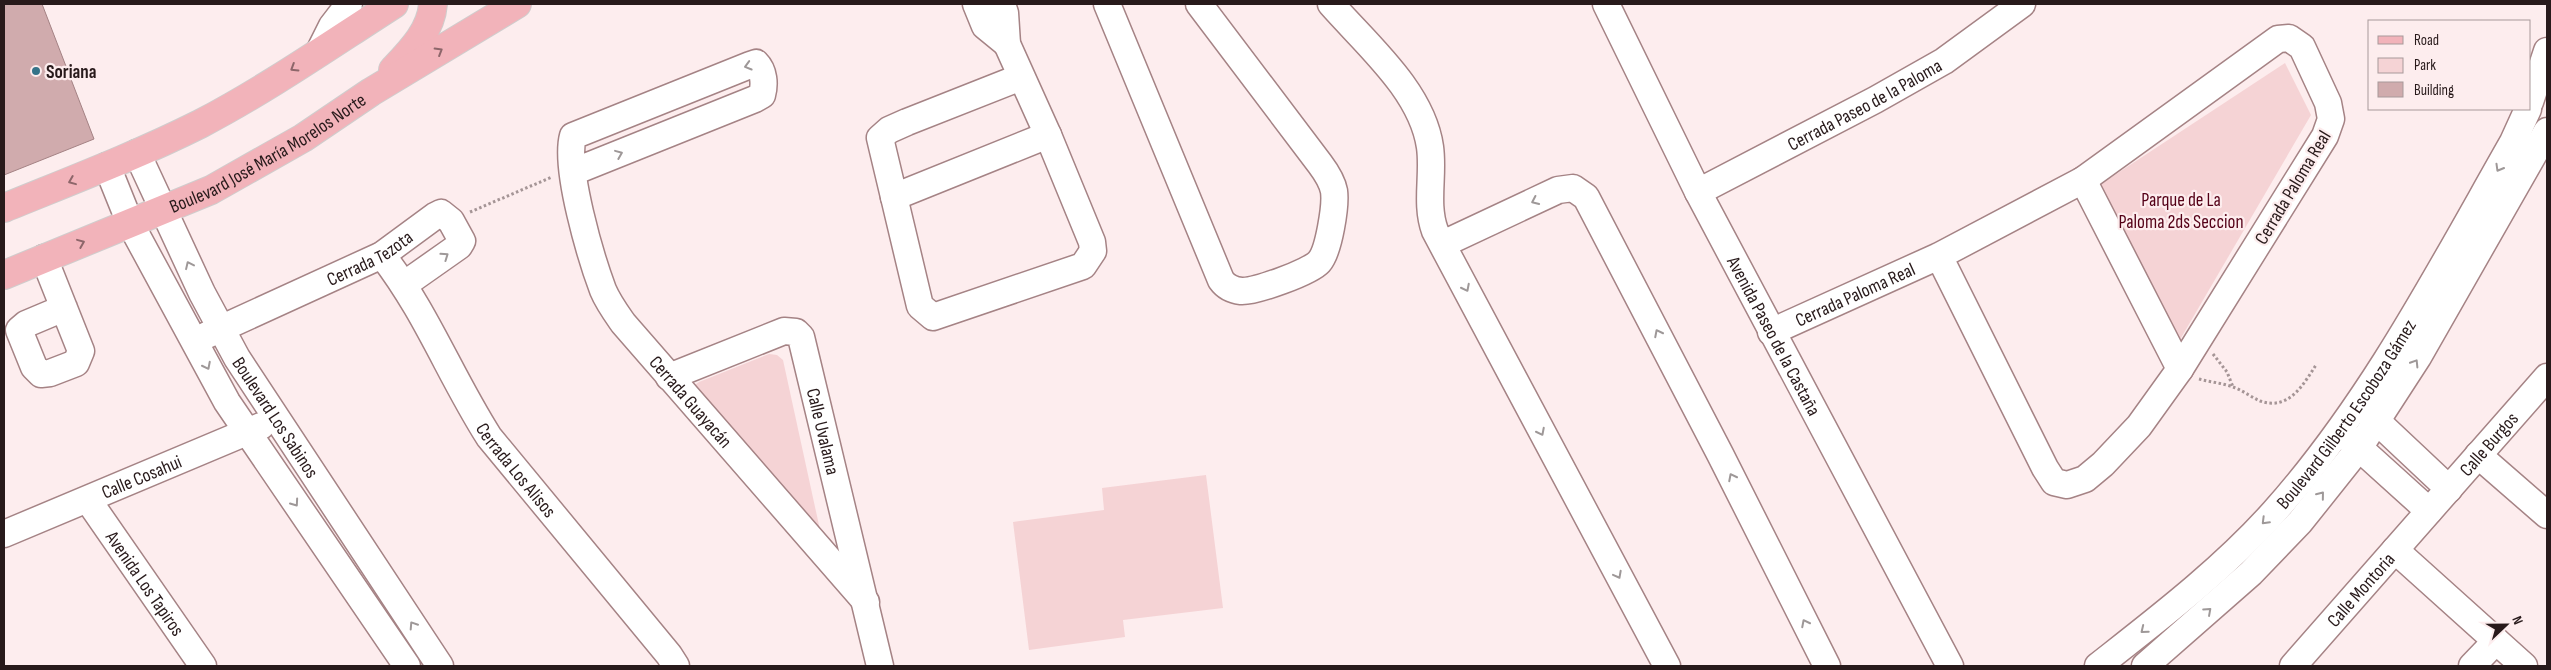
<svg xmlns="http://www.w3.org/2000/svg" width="2551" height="670" font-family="'Sofia Sans Condensed',sans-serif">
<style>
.green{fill:#f5d3d5}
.building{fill:#d0abad;stroke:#a48284}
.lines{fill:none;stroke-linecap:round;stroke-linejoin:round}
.minor-casing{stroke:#a58385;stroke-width:29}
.major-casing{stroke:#d0cdcd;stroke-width:30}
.path{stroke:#a59596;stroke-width:3;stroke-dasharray:2.5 2.5;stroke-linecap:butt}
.minor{stroke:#fff;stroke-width:26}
.major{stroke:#f2b3ba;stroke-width:28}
.oneway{stroke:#8d666a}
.oneway2{stroke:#9e9898}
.poi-dot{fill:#357389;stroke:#fdedee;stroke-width:2}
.labels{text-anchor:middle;stroke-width:4.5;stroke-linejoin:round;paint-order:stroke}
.poi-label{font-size:19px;font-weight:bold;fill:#281a1b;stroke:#fdedee;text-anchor:start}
.street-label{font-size:19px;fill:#281a1b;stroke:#fdedee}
.park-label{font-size:19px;fill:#540017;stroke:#fdedee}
</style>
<rect width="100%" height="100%" fill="#fdedee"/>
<!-- green -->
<g class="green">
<polygon points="2285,63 2311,115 2178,343 2095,188"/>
<polygon points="769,354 777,355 783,360 822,539 692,387 699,382"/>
<polygon points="1206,475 1223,608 1123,620 1125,637 1029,650 1013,522 1104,510 1102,488"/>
</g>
<!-- building -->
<polygon class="building" points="4,4 42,4 94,139 4,175"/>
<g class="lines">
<!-- minor casing -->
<g class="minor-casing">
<g id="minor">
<polyline points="976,4 985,26 1007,44"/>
<polyline points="1002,4 1005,13 1007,44 1048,135 1092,242 1093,251 1083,266 933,317 920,306 880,138 889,130 907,122 1021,77"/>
<path d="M1107,4L1221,280C1226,287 1232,290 1241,291C1255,292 1310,272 1319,262C1329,251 1336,205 1334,191C1332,181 1326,172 1320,164L1199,4"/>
<path d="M1331,4C1367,45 1422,91 1430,147C1434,175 1425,204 1435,231L1667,666"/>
<path id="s1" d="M1606,4L1698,192L1950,666"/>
<polyline points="319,52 332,26 349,4"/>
<polyline points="2530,102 2547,51"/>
<path id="s2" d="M137,153L202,293L237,358L440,666"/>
<polyline points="107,166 130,223 227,402 407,666"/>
<path id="s3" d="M573,172L755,99L762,95C765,84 764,71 756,63L750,65L573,136C564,168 591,258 603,290C608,302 616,313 623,323L866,602"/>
<polyline points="2083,180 2180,369"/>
<path id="s4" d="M1698,192L1875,100L1944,61L2022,4"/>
<polyline points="894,197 1048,135"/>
<polyline points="1443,244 1558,190 1573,188 1586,197 1720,454 1827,666"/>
<path id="s5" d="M382,255C427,313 450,376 489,437L669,655L676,666"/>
<polyline points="44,258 81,351 76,363 50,373 41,374 34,367 19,330 26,324 64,308"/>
<path id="s6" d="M1771,332L1939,256L2083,180L2278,39L2289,38L2302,47L2328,103L2331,119L2325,136L2180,369L2139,426L2103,464L2085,479L2067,485L2054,482L2045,468L1939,256"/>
<path id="s7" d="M207,335L382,255L435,216L441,213L451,221L462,241L459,246L405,284"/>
<path id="s8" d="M669,377L784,331L796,332L801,337L880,666"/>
<polyline points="2365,410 2449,489"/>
<polyline points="2346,436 2429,511"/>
<polyline points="2478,455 2547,515"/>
<path id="s9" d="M88,500L203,666"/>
<path id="s10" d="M4,534L261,426"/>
<polyline points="2395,550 2524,666"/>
<path id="s11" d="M2098,666C2159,618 2222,570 2274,512C2372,402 2440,270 2513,142L2528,109"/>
<polyline points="2145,666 2251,573 2300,522 2359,448 2418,357 2547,131"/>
<path id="s12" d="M2293,666L2547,377"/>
<polyline points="2472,666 2496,641"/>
</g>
</g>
<!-- major casing -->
<g class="major-casing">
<g id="major">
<path d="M393,70C411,51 431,31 433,4"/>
<path d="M4,208C70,181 136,156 200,124C267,89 330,45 394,4"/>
<path id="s13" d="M4,275L211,190L303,138L371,92L517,4"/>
</g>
</g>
<!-- path -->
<g class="path">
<polyline points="470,212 552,177"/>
<polyline points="2213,354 2227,372 2233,387"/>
<path d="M2199,379C2210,382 2222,383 2233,387C2242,390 2251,397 2260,401C2289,411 2303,385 2316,365"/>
</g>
<!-- minor -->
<use href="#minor" class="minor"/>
<!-- major -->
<use href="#major" class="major"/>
</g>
<!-- one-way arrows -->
<defs><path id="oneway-chevron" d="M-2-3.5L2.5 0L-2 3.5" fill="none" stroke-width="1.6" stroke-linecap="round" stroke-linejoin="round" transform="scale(1.25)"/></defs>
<g class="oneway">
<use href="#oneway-chevron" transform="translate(439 51) rotate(-31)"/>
<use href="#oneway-chevron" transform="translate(294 68) rotate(148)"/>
<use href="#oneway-chevron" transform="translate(72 181) rotate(158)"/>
<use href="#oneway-chevron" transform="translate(81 243) rotate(-22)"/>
</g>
<g class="oneway2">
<use href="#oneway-chevron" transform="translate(748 66) rotate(164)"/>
<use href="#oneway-chevron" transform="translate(619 154) rotate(-22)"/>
<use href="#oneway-chevron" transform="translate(2499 168) rotate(120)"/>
<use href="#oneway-chevron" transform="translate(1535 201) rotate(155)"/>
<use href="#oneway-chevron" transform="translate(445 256) rotate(-35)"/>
<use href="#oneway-chevron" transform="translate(189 265) rotate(-115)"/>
<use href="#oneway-chevron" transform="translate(1466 288) rotate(63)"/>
<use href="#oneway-chevron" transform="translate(1658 333) rotate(-117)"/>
<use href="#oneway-chevron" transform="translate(2415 363) rotate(-58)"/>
<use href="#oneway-chevron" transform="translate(207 366) rotate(63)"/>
<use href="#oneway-chevron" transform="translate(1541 432) rotate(63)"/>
<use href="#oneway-chevron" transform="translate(1732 477) rotate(-117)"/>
<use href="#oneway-chevron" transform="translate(2321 495) rotate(-51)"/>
<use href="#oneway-chevron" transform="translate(295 503) rotate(55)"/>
<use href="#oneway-chevron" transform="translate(2265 521) rotate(135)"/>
<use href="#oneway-chevron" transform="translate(1618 575) rotate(62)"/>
<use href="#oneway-chevron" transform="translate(2208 611) rotate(-42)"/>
<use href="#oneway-chevron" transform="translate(1805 623) rotate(-117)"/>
<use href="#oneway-chevron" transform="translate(413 625) rotate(-123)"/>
<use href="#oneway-chevron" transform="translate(2144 630) rotate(141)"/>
</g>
<!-- markers -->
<circle class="poi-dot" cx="36" cy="71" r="5"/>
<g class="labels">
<!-- poi labels -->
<g class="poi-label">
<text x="46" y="78">Soriana</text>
</g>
<!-- street labels -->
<g class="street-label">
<text dy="7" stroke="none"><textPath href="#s4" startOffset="188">Cerrada Paseo de la Paloma</textPath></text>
<text dy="7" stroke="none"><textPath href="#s13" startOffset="291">Boulevard José María Morelos Norte</textPath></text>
<text transform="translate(2292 187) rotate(-59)" y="7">Cerrada Paloma Real</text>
<text dy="7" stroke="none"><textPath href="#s7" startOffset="180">Cerrada Tezota</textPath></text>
<text dy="7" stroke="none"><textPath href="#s6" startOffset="92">Cerrada Paloma Real</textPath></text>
<text dy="7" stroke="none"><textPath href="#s1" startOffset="372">Avenida Paseo de la Castaña</textPath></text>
<text dy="7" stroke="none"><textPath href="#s3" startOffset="736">Cerrada Guayacán</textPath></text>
<text dy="7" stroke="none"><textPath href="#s11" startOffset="356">Boulevard Gilberto Escoboza Gámez</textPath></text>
<text dy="7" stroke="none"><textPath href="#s2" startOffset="299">Boulevard Los Sabinos</textPath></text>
<text dy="7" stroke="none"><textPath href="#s8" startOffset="240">Calle Uvalama</textPath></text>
<text dy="7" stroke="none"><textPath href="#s12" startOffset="296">Calle Burgos</textPath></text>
<text dy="7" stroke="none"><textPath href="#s5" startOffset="254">Cerrada Los Alisos</textPath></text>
<text dy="7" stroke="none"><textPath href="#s10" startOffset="149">Calle Cosahui</textPath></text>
<text dy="7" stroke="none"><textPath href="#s9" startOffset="101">Avenida Los Tapiros</textPath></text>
<text dy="7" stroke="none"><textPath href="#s12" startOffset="102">Calle Montoria</textPath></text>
</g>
<!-- park labels -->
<g class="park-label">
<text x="2181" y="206">Parque de La<tspan x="2181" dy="22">Paloma 2ds Seccion</tspan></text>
</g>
</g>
<!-- border -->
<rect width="2551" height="670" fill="none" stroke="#281a1b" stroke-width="10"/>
<!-- legend -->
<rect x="2368" y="20" width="162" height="90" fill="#fdedee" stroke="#a8999a"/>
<rect x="2378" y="36" width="25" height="8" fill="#f2b3ba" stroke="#a8999a"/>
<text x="2414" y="45" font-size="15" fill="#281a1b">Road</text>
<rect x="2378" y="58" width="25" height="15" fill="#f5d3d5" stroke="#a8999a"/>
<text x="2414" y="70" font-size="15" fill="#281a1b">Park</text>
<rect x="2378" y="82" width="25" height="15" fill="#d0abad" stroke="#a8999a"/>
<text x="2414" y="95" font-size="15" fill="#281a1b">Building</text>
<!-- north arrow -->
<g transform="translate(2506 625) rotate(68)" stroke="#fdedee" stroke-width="4" paint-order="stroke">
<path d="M0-4L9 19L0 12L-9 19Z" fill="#281a1b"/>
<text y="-8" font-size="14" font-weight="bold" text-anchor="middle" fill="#281a1b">N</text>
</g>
</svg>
